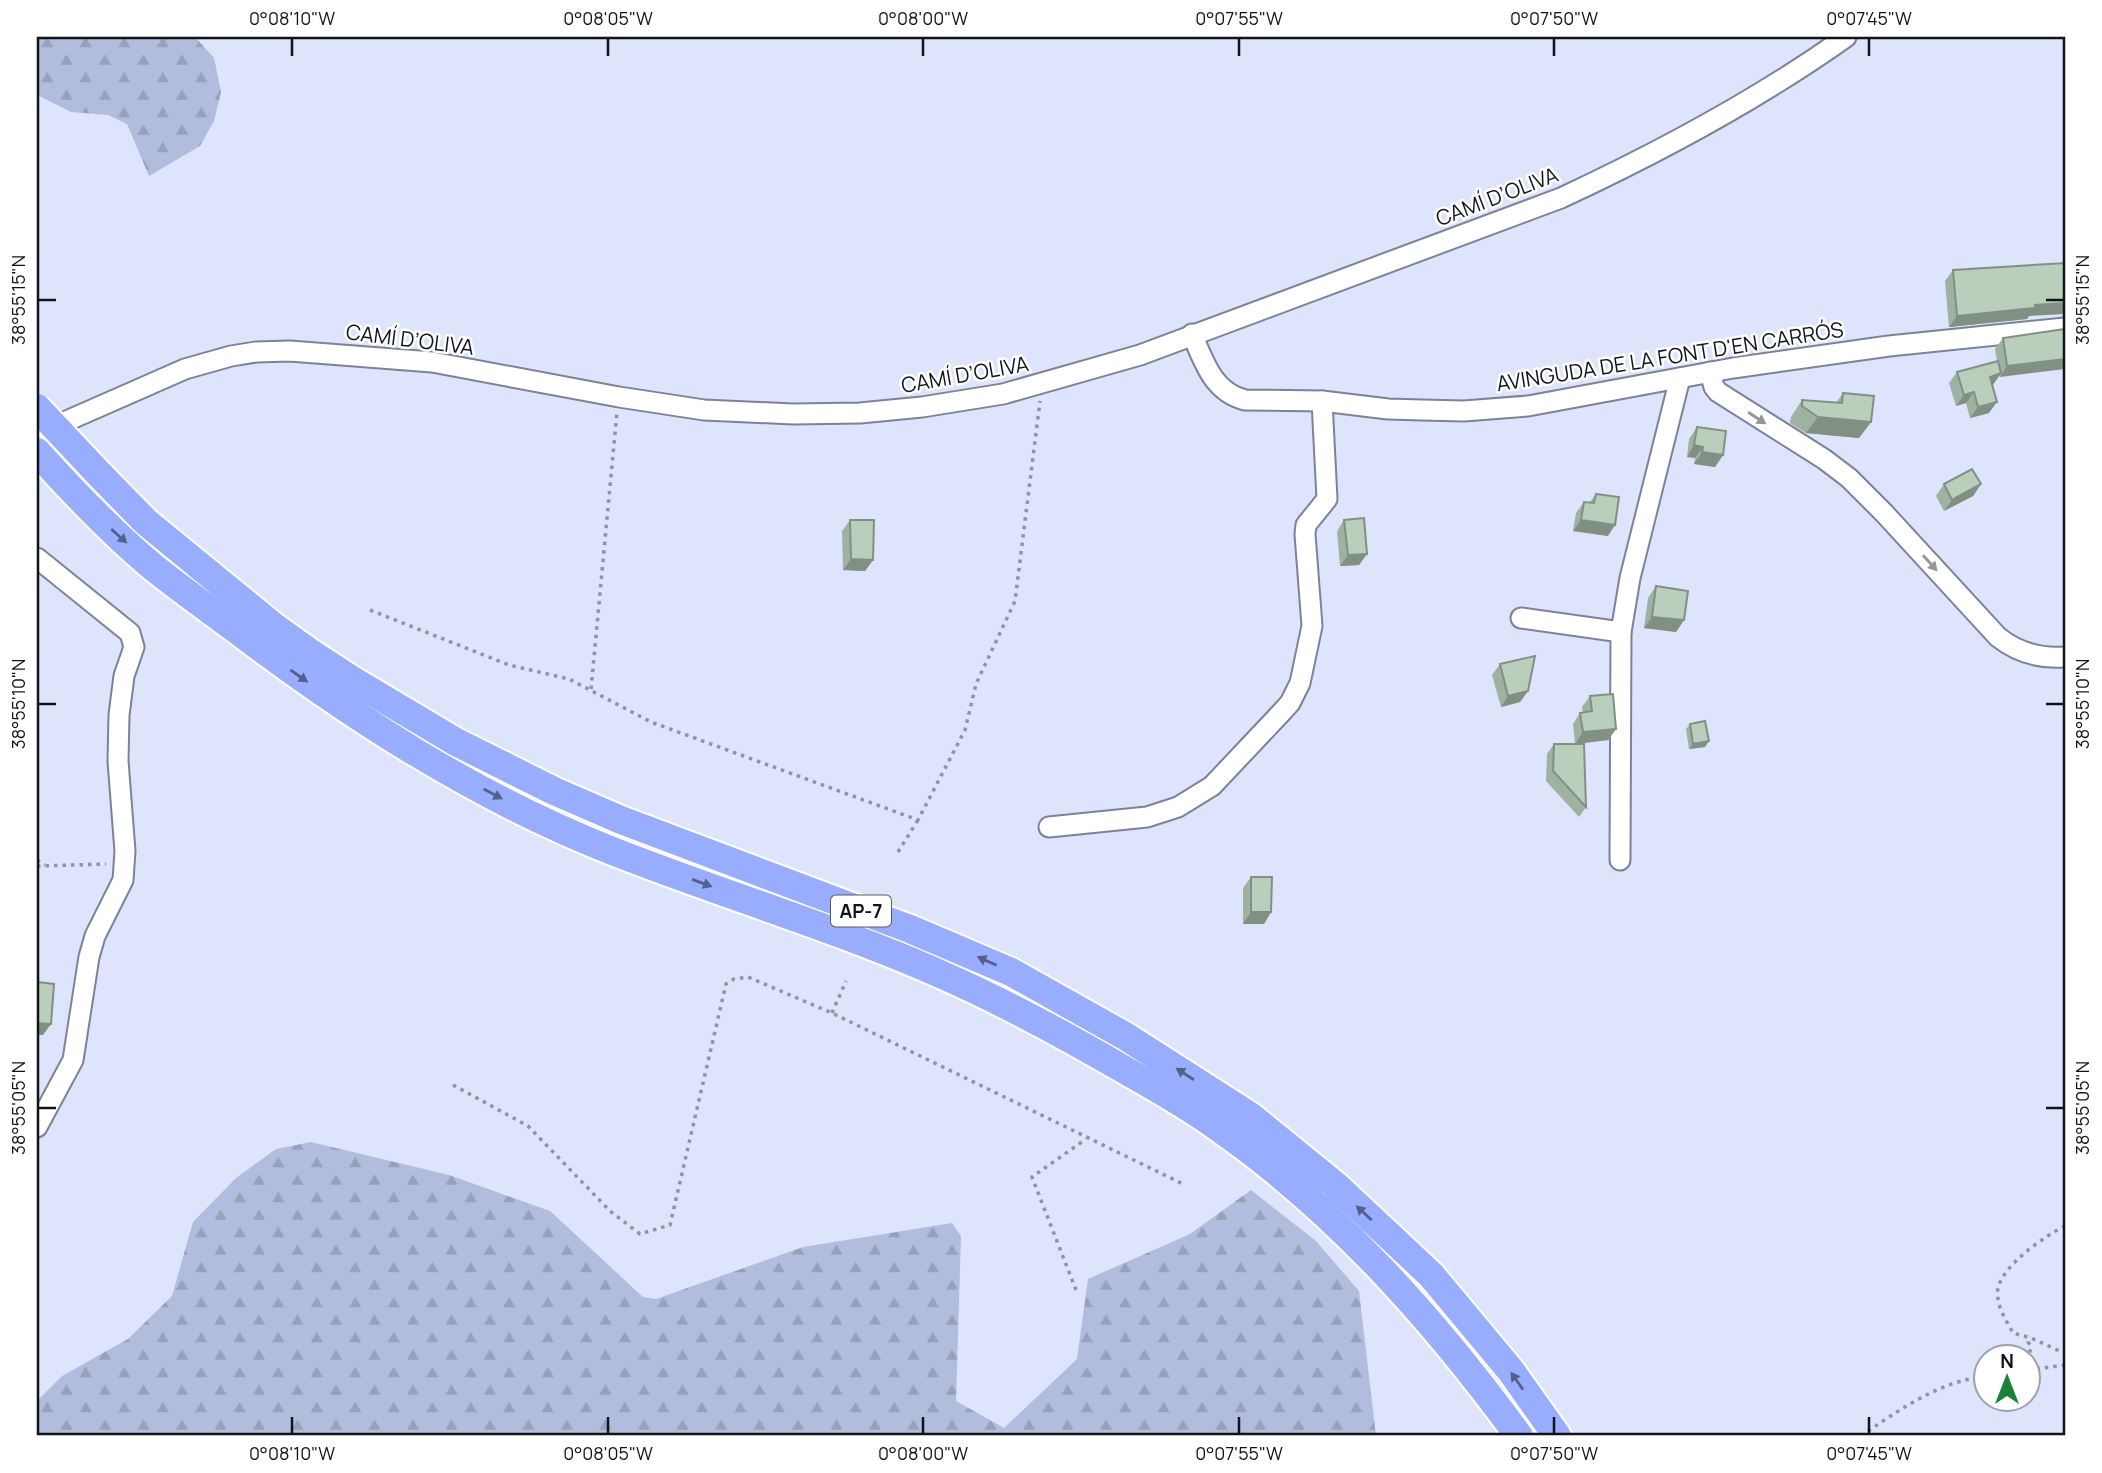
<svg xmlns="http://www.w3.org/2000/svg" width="2102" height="1473" font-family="Manrope,sans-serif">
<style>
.forest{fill:url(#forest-firs)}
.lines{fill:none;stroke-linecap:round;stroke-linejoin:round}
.minor-casing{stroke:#7c8398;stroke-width:23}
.highway-casing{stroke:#fff;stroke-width:32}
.path{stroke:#8e93a5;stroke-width:3.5;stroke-dasharray:3.5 5;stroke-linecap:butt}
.minor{stroke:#fff;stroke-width:19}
.highway{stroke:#98adfe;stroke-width:28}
.highway-bridge-casing{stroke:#fff;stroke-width:32;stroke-linecap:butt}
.highway-bridge{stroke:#98adfe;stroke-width:28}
.wall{fill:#9fb1a1}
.shaded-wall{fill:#829083}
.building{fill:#b9cebb;stroke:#829083;stroke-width:2}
.oneway{fill:#949598}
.oneway2{fill:#54608c}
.ticks{fill:none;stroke:#11131b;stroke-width:2.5}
.labels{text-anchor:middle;stroke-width:5;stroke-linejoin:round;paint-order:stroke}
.shield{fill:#fff;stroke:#585a5f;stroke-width:2}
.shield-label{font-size:19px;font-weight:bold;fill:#11131b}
.street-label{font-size:21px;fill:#11131b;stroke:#fff}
.neatline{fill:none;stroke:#11131b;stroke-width:2.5}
.ticks-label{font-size:18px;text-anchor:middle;fill:#11131b}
</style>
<defs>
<pattern id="forest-firs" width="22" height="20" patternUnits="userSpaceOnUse" patternTransform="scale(1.75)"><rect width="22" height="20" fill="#b2bcdc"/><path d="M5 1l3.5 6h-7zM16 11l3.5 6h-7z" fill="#98a1bc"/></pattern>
</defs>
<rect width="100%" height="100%" fill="#dde4fc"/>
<!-- forest -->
<g class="forest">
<polygon points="37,37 195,37 214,58 221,92 214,121 200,146 149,176 127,124 108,115 71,112 37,95"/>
<polygon points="311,1142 449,1175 550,1211 643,1297 656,1299 803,1247 952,1223 961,1236 956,1401 1004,1428 1077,1359 1088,1279 1190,1234 1251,1190 1316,1241 1359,1291 1376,1436 37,1436 37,1401 62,1376 128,1339 172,1296 193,1222 236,1178 276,1149"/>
</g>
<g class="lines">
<!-- minor casing -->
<g class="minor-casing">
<g id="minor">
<path d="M1192,334C1204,362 1213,392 1245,400L1322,401L1388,409L1422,410L1464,411L1528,406L1733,368L1889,346L2065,328"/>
<path d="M1710,372L1714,387L1718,392L1824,459L1849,478L1884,513L1998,637C2017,652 2040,659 2065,657"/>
<path d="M37,434L185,369L231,356L256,352L290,351L432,362L619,397L704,410L793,414L860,413L922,407L1003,394L1140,355L1561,198C1660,152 1757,100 1846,37"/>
<polyline points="37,558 130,633 134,647 124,676 119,715 118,761 125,851 123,880 95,936 89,957 73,1060 37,1127"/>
<polyline points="1521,618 1621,632"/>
<polyline points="1049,827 1147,817 1178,807 1212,786 1280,714 1290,703 1300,683 1312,626 1305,534 1306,525 1327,499 1322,401"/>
<polyline points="1620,860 1621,632 1630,578 1680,378"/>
</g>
</g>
<!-- highway casing -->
<g class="highway-casing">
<g id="highway">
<path d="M37,452C73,492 111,532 153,567C179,588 206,607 233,627C350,716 477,798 615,852C722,894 833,927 938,973C1002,1001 1063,1034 1123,1069C1155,1087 1187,1105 1216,1126C1336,1209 1434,1320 1519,1436"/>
<polyline points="100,475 146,522 273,626 312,654 352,680 456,742 554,791 621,820 910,929 1011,972 1125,1036 1250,1116 1335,1185 1431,1275 1511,1371 1557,1436"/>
</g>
</g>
<!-- path -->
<g class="path">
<polyline points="370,610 509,665 569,679 651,722 918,820 965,730 976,684 1015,601 1040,401"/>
<polyline points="591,689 617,412"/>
<polyline points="898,852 918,820"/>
<polyline points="37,860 45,865"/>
<polyline points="37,866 106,864"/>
<polyline points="832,1013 846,981"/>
<polyline points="453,1085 528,1126 610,1211 640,1234 670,1225 726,984 734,979 748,977 832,1013 1183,1184"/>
<path d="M2065,1226C2046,1235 2003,1265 1998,1288C1995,1304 2006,1320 2013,1333L2031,1338L2064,1353L2065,1356"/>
<polyline points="1076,1290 1032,1177 1086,1139"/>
<polyline points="2028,1361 2031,1346 2028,1342 2031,1338"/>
<polyline points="2028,1370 2065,1365"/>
<path d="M1861,1436C1896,1412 1942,1379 1986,1377"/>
</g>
<!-- minor -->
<use href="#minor" class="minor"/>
<!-- highway -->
<use href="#highway" class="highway"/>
<!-- highway-bridge casing -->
<g class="highway-bridge-casing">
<polyline id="highway-bridge" points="37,408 100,475"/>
</g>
<!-- highway-bridge -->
<use href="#highway-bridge" class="highway-bridge"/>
</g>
<!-- wall -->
<g class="wall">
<polygon points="1953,270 2029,316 2027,319 1949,327 1945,281"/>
<polygon points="2065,329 2000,377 1999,376 1992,385 1989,413 1970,418 1966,403 1956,406 1949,383 1957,372 1997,361 1995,349 2003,338"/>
<polygon points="1843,393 1871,422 1859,438 1806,433 1790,423 1791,417 1802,400 1836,403"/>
<polygon points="1697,427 1723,455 1715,467 1694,464 1695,458 1687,457 1689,439"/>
<polygon points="1944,484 1981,484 1973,496 1944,511 1936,496"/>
<polygon points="1596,494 1608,536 1573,531 1576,513 1584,502 1590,502"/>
<polygon points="850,520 873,560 865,571 843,570 842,531"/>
<polygon points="1344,520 1367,554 1359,565 1340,566 1337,531"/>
<polygon points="1656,586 1684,620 1676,632 1644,628 1648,598"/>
<polygon points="1500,664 1528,691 1520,702 1501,707 1492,675"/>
<polygon points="1590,696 1616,729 1608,740 1575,744 1573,724 1580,713 1583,713 1582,707"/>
<polygon points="1690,724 1705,747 1689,749 1686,729"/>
<polygon points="1554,744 1586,807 1579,817 1546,781 1547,754"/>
<polygon points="1251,877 1271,912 1264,924 1243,924 1243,888"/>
</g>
<!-- shaded-wall -->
<g class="shaded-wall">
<polygon points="2065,303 2065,314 2029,316 2027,319 1949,327 1957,316 2035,305"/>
<polygon points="2065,359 2065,369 2000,377 2007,366"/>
<polygon points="2001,373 1993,385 1982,388 1990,377"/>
<polygon points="1974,392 1966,403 1956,406 1964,395"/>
<polygon points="1997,402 1989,413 1970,418 1978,407"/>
<polygon points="1818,417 1871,422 1859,438 1806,433"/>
<polygon points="1694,445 1703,447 1695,458 1687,457"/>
<polygon points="1702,452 1723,455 1715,467 1694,464"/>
<polygon points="1981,484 1973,496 1944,511 1952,500"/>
<polygon points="1581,520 1615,525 1608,536 1573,531"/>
<polygon points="1367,554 1359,565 1340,566 1348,555"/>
<polygon points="851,559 873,560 865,571 843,570"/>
<polygon points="1652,617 1684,620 1676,632 1644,628"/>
<polygon points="1528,691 1520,702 1501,707 1508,696"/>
<polygon points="1616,729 1608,740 1575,744 1583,732"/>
<polygon points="1709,741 1705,747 1689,749 1693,744"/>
<polygon points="1251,912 1271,912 1264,924 1243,924"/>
<polygon points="37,1023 51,1024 43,1035 37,1035"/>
</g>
<!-- building -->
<g class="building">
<polygon points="2065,263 2065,303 2035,305 2035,308 1957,316 1953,270"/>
<polygon points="2065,329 2065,359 2007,366 2003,338"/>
<polygon points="1998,361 2001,373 1990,377 1997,402 1978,407 1974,392 1964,395 1957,372"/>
<polygon points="1843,393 1874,396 1871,422 1818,417 1802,406 1802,400 1842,403"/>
<polygon points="1697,427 1726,431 1723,455 1702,452 1703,447 1694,445"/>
<polygon points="1972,469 1981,484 1952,500 1944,484"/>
<polygon points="1596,494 1619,497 1615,525 1581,520 1584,502 1594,503"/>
<polygon points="1364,518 1367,554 1348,555 1344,520"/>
<polygon points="850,520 874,520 873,560 851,559"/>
<polygon points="1656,586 1688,591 1684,620 1652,617"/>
<polygon points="1535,656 1528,691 1508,696 1500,664"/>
<polygon points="1613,694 1616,729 1583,732 1580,713 1592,711 1590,696"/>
<polygon points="1705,721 1709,741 1693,744 1690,724"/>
<polygon points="1554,744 1584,744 1586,807 1553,771"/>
<polygon points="1251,877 1272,877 1271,912 1251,912"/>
<polygon points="37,982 54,984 51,1024 37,1023"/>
</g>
<!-- one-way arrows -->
<defs><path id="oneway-solid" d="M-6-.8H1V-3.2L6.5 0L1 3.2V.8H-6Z" transform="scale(1.75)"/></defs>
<g class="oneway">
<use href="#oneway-solid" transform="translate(1757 418) rotate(33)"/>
<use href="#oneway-solid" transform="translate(1930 563) rotate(48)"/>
</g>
<g class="oneway2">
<use href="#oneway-solid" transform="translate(119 536) rotate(42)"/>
<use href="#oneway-solid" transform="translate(299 676) rotate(35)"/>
<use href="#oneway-solid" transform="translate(493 794) rotate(28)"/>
<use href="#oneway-solid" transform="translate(702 883) rotate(20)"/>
<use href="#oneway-solid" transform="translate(987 961) rotate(-156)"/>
<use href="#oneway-solid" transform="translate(1185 1074) rotate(-147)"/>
<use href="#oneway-solid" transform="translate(1364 1213) rotate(-137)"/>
<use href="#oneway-solid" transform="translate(1517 1381) rotate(-125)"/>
</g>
<!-- ticks -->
<path class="ticks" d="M292,38V56M608,38V56M923,38V56M1239,38V56M1554,38V56M1869,38V56M38,300H56M2046,300H2064M38,704H56M2046,704H2064M38,1108H56M2046,1108H2064M292,1417V1434M608,1417V1434M923,1417V1434M1239,1417V1434M1554,1417V1434M1869,1417V1434"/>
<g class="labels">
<!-- shield labels -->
<rect class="shield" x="831" y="895.5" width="60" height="31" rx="5"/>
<g class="shield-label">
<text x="861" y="918">AP-7</text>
</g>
<!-- street labels -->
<g class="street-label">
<text transform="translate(1497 197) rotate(-21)" y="7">CAMÍ D’OLIVA</text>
<text transform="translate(410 340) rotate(7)" y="7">CAMÍ D’OLIVA</text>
<text transform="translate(1670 357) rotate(-9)" y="7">AVINGUDA DE LA FONT D'EN CARRÓS</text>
<text transform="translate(965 375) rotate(-10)" y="7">CAMÍ D’OLIVA</text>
</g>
</g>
<!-- border -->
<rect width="2102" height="1473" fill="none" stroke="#ffffff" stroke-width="77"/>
<!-- north arrow -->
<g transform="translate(2007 1378)"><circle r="33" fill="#ffffff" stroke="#a0a1a4" stroke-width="2"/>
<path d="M0-5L12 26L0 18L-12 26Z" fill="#1a8238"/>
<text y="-10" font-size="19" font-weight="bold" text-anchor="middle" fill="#11131b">N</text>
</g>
<rect x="38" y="38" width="2026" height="1396" class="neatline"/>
<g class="ticks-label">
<text x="292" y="25">0°08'10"W</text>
<text x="608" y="25">0°08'05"W</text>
<text x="923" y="25">0°08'00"W</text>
<text x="1239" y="25">0°07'55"W</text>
<text x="1554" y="25">0°07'50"W</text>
<text x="1869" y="25">0°07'45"W</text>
<text transform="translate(19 300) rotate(-90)" y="6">38°55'15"N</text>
<text transform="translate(2083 300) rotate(-90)" y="6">38°55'15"N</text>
<text transform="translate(19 704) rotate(-90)" y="6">38°55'10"N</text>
<text transform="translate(2083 704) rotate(-90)" y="6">38°55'10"N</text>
<text transform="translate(19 1108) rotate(-90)" y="6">38°55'05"N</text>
<text transform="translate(2083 1108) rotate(-90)" y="6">38°55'05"N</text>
<text x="292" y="1460">0°08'10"W</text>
<text x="608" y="1460">0°08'05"W</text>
<text x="923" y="1460">0°08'00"W</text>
<text x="1239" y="1460">0°07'55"W</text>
<text x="1554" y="1460">0°07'50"W</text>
<text x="1869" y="1460">0°07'45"W</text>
</g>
</svg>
